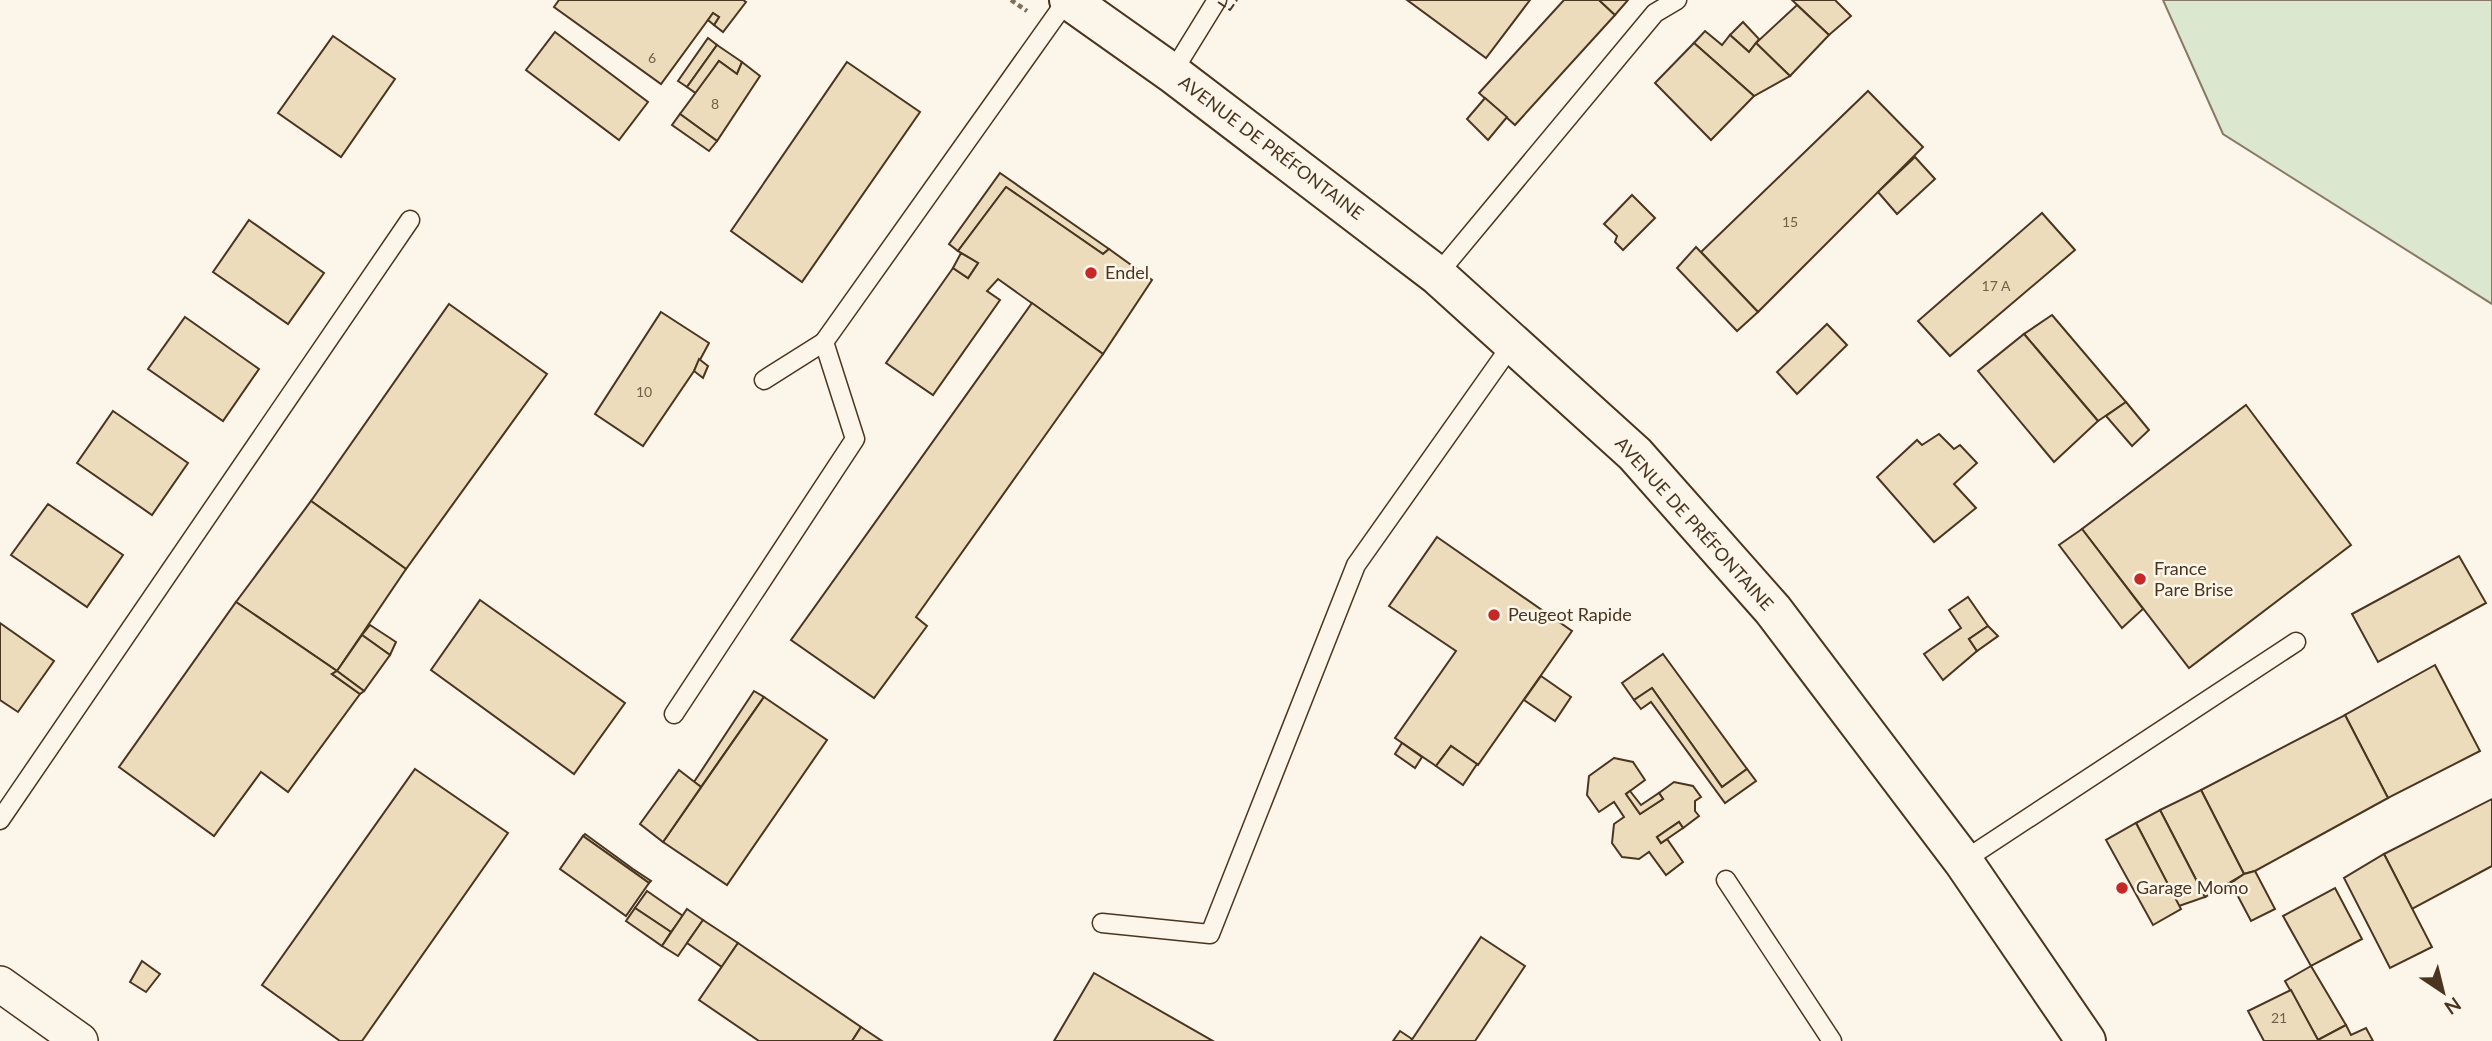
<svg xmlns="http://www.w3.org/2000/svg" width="2492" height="1041" font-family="Lato,sans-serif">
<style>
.green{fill:#dce7d0;stroke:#887966;stroke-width:2}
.building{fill:#ecdcbc;stroke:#4a3520;stroke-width:2}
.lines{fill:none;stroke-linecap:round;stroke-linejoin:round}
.service-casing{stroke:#4a3520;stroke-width:21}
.minor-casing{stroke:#4a3520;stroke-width:38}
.secondary-casing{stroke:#4a3520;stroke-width:42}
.path{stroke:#7f6f5c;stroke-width:4.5;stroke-dasharray:5 3.5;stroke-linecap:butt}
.service{stroke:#fbf6e9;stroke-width:18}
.minor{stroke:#fbf6e9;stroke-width:35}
.secondary{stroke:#fbf6e9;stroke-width:38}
.fence{stroke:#4a3520;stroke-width:2;stroke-dasharray:9 3.5;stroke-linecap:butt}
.poi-dot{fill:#c62828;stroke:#fbf6e9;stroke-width:2.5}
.labels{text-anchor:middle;stroke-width:5;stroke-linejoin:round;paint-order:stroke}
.number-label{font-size:14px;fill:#725f47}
.street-label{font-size:18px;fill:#4a3520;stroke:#fbf6e9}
.poi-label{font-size:18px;fill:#4a3520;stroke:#fbf6e9;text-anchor:start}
</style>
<rect width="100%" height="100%" fill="#fbf6e9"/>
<!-- green -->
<polygon class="green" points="2163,0 2492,0 2492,304 2223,134"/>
<!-- building -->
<g class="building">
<polygon points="559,0 743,0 746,2 723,32 714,25 719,17 713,13 661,84 554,7"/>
<polygon points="1407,0 1530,0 1486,58"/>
<polygon points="1564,0 1599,0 1615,15 1515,125 1479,93"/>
<polygon points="1599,0 1628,0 1615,15"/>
<polygon points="1792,0 1835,0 1851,16 1829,35"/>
<polygon points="1797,5 1829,35 1790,76 1756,43"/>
<polygon points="713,13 719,17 714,25 708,20"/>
<polygon points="1743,22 1759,39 1749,52 1730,35"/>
<polygon points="1705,31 1722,45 1730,35 1749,52 1756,43 1790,76 1754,96 1694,43"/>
<polygon points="555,32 648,102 619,140 526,70"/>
<polygon points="333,36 395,79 341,157 278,113"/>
<polygon points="708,38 717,45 687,87 678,81"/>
<polygon points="1694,43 1754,96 1711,140 1655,83"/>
<polygon points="717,45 742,62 737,74 719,61 697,94 687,87"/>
<polygon points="719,61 737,74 742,62 760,76 717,141 680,114"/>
<polygon points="847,62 920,112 802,282 731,231"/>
<polygon points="1868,91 1923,147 1758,312 1701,252"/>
<polygon points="1485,98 1507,117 1488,140 1467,119"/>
<polygon points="680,114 717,141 709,151 672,125"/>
<polygon points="1915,157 1935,179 1897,214 1878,192"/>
<polygon points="1000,173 1109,249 1103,254 1006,187 958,251 949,244"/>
<polygon points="1006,187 1103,254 1109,249 1152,280 1103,354 998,279 987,291 1000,300 933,395 886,363 953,268 968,278 978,263 958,251"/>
<polygon points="1632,195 1655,218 1623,250 1615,242 1617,236 1604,224"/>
<polygon points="2042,213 2075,250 1950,356 1918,321"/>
<polygon points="249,220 324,273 288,324 213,272"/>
<polygon points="1696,247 1758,312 1737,331 1677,268"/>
<polygon points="961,253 978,263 968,278 953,268"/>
<polygon points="1032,303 1103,354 916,617 927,626 874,698 791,640"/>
<polygon points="449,304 547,374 406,569 311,501"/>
<polygon points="661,312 709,343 694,371 643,446 595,414"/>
<polygon points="2052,315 2126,402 2098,421 2024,334"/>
<polygon points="185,317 259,369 223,421 148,369"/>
<polygon points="1827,324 1847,345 1797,394 1777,372"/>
<polygon points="2024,334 2098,421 2054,462 1978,371"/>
<polygon points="699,359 708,366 703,378 694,371"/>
<polygon points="2126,402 2149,430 2132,446 2106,416"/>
<polygon points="2246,405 2351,545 2189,668 2082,529"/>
<polygon points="113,411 188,463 152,515 77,463"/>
<polygon points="1939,434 1954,449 1960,445 1977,463 1954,484 1976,508 1934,542 1877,477 1917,440 1922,445"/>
<polygon points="311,501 406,569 337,671 236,602"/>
<polygon points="48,504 123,555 87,607 11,555"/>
<polygon points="2082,529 2143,609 2122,628 2059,545"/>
<polygon points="1437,537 1572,631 1478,765 1451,746 1436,766 1395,738 1456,651 1389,606"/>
<polygon points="2459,556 2486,603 2378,662 2352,614"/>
<polygon points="1968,597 1988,626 1969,639 1977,651 1943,680 1924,654 1961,628 1949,610"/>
<polygon points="480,600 625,703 574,774 431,670"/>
<polygon points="236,602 337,671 332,674 360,694 288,792 261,772 214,836 119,767"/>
<polygon points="0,623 54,661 18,712 0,700"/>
<polygon points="370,625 396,642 390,655 362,635"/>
<polygon points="1988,626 1998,636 1977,651 1969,639"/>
<polygon points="362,635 390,655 364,691 337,671"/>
<polygon points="1663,654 1747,769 1722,787 1652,688 1634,700 1622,683"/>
<polygon points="2435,665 2480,751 2388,798 2345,715"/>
<polygon points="337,671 364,691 360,694 332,674"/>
<polygon points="1541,676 1571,697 1555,721 1524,700"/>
<polygon points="1652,688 1722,787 1747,769 1756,781 1725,803 1651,702 1641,709 1634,700"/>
<polygon points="754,691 764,697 701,787 694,782"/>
<polygon points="764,697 827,740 727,885 663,842"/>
<polygon points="2345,715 2388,798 2255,871 2244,874 2201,790"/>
<polygon points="1402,743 1422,757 1415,768 1395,754"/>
<polygon points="1451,746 1477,764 1463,785 1436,766"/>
<polygon points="1614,758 1633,762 1645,780 1626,794 1640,814 1663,799 1659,793 1674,782 1693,786 1701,797 1695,801 1695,811 1699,816 1683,828 1679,822 1657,837 1661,843 1667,839 1683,862 1666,875 1649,852 1639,859 1622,857 1612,843 1614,824 1624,817 1614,802 1599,812 1587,795 1589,776"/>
<polygon points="415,769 508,833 362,1041 340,1041 262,985"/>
<polygon points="679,770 701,787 663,842 640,824"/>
<polygon points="2201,790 2244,874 2205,897 2160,810"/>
<polygon points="1630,791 1641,805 1659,793 1663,799 1640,814 1626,794"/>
<polygon points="2492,799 2492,866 2412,909 2384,854"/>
<polygon points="2160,810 2205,897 2179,906 2136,823"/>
<polygon points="1679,822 1683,828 1661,843 1657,837"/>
<polygon points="2136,823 2181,909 2153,925 2106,840"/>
<polygon points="585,834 633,869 651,881 649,883 583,836"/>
<polygon points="583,836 649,883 626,916 560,869"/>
<polygon points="2384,854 2432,947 2390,968 2344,878"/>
<polygon points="2255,871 2275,909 2251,921 2231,883 2244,874"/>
<polygon points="2335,888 2362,939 2311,966 2283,916"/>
<polygon points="647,891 683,916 671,932 635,908"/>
<polygon points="635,908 671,932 662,946 626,921"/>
<polygon points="687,909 703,920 678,956 662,946"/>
<polygon points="703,920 738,943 722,967 687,943"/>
<polygon points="1481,937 1525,966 1475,1041 1411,1041"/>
<polygon points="738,943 861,1027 852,1041 759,1041 699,1000"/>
<polygon points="142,961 160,974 146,992 130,982"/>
<polygon points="2311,966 2346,1025 2318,1040 2285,981"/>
<polygon points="1094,973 1213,1041 1054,1041"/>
<polygon points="2291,990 2318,1040 2346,1025 2351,1035 2366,1028 2373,1041 2264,1041 2248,1011"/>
<polygon points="861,1027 882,1041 852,1041"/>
<polygon points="1400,1031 1412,1039 1411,1041 1393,1041"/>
</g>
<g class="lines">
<!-- service casing -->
<g class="service-casing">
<g id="service">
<polyline points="1172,73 1217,0"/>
<polyline points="1437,275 1655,13 1677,0"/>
<polyline points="764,380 824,342"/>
<polyline points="674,714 855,439 824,342 1067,0"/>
<polyline points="0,820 410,220"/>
<polyline points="1963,861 2296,642"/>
<polyline points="1726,880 1832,1041"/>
<polyline points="1102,923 1210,934 1356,565 1513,343"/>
</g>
</g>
<!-- minor casing -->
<g class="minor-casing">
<polyline id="minor" points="0,984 80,1041"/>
</g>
<!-- secondary casing -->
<g class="secondary-casing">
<polyline id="secondary" points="1069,0 1172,73 1437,275 1635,454 1773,610 1963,861 2086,1041"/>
</g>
<!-- path -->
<polyline class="path" points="1011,0 1027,11"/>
<!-- service -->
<use href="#service" class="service"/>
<!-- minor -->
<use href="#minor" class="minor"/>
<!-- secondary -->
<use href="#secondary" class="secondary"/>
<!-- fence -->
<polyline class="fence" points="1218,2 1230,10 1237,0"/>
</g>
<!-- markers -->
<g class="poi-dot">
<circle cx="1091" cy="273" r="7"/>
<circle cx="2140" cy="579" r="7"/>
<circle cx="1494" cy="615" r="7"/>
<circle cx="2122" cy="888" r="7"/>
</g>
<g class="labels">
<!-- number labels -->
<g class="number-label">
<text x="652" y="63">6</text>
<text x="715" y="109">8</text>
<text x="1790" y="227">15</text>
<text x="1996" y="291">17 A</text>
<text x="644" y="397">10</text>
<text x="2279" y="1023">21</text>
</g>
<!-- street labels -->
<g class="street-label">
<text transform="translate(1271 148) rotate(37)" y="6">AVENUE DE PRÉFONTAINE</text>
<text transform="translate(1694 524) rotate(48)" y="6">AVENUE DE PRÉFONTAINE</text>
</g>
<!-- poi labels -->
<g class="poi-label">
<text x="1105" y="279">Endel</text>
<text x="2154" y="575">France<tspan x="2154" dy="21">Pare Brise</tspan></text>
<text x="1508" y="621">Peugeot Rapide</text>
<text x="2136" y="894">Garage Momo</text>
</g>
</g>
<!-- north arrow -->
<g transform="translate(2443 992) rotate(145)" stroke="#fbf6e9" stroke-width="5" paint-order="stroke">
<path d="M0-5L12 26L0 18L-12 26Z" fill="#4a3520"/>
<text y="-10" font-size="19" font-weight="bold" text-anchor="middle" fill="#4a3520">N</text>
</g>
</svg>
